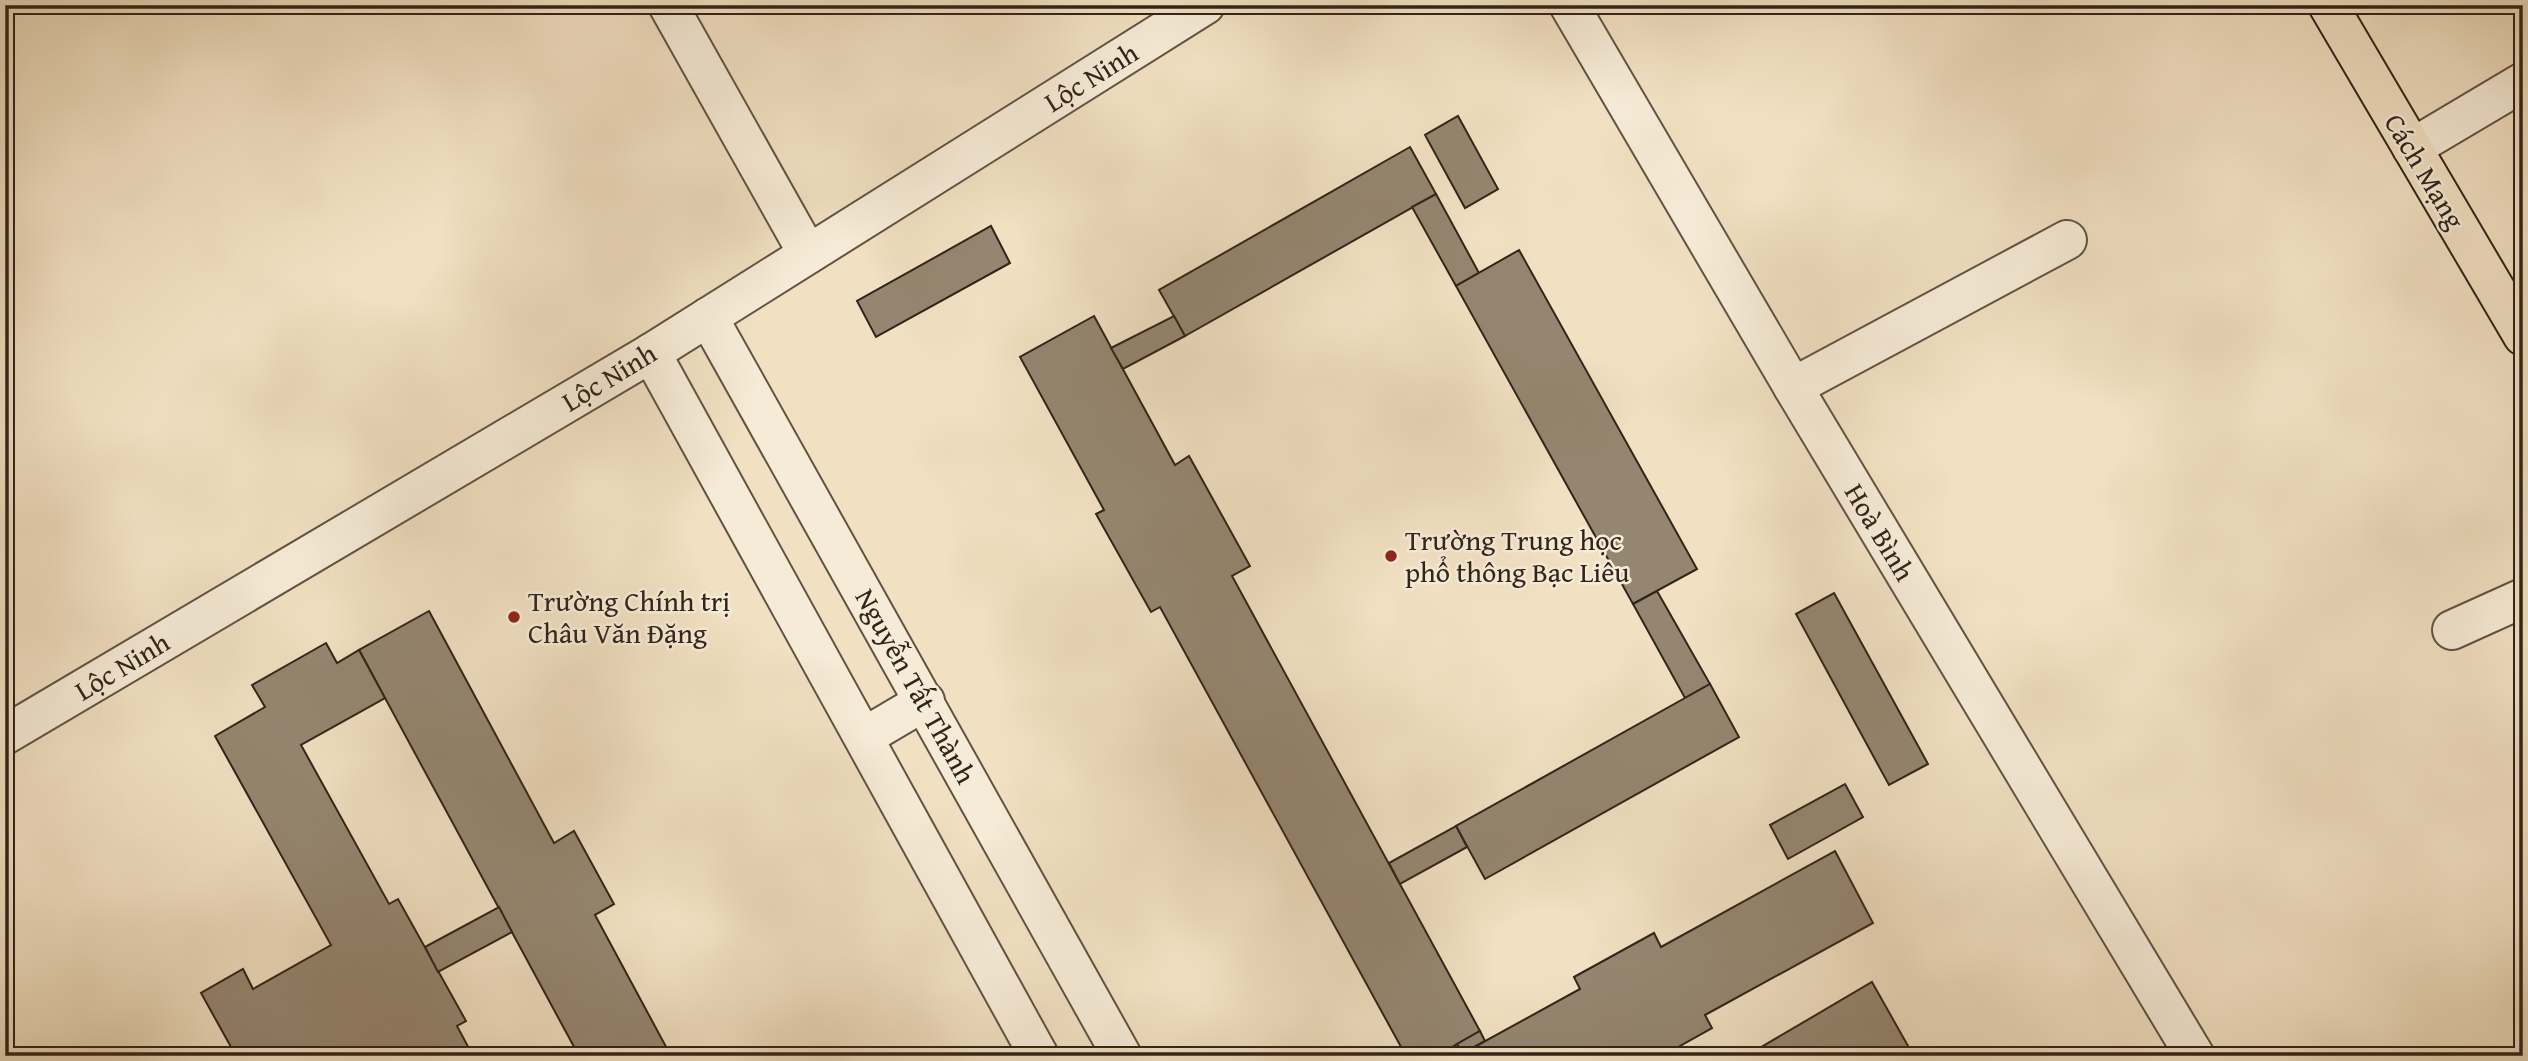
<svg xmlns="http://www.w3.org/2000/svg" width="2528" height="1061" font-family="'Gentium Book Plus',serif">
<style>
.building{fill:#958671;stroke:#31241a;stroke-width:2}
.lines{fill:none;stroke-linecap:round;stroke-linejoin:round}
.minor-casing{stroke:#615344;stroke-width:42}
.major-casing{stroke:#31241a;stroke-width:42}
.minor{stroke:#f6ebd7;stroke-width:38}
.major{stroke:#f1e0c2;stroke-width:38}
.poi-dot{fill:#8f2418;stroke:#f6ebd7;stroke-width:2.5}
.labels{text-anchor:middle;stroke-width:5;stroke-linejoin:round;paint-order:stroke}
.street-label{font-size:28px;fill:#31241a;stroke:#f6ebd7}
.poi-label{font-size:28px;fill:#31241a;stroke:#f6ebd7;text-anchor:start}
</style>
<rect width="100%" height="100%" fill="#f1e0c2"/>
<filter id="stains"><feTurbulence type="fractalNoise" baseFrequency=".00286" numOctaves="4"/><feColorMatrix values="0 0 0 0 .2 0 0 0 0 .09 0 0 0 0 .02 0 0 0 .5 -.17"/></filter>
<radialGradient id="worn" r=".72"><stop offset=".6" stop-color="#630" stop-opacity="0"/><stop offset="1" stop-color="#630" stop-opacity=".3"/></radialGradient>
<!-- building -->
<g class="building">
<polygon points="1458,116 1498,189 1465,208 1425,135"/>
<polygon points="1410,147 1436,194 1185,336 1159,290"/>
<polygon points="1436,194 1479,273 1456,286 1412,207"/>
<polygon points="991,226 1010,263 876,337 857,301"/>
<polygon points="1519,250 1697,569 1633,604 1456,286"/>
<polygon points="1094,316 1175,465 1189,456 1250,566 1232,576 1480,1031 1436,1056 1406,1056 1160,607 1151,612 1096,514 1104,510 1020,357"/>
<polygon points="1174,316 1185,336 1123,369 1111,348"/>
<polygon points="1657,591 1710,684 1685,698 1633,604"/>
<polygon points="1834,593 1928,764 1889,785 1796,614"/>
<polygon points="429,611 554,843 574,831 614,904 595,915 671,1056 579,1056 359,650"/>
<polygon points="326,643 337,663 359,650 385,698 301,745 389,904 398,899 466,1021 457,1026 473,1056 236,1056 201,993 243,969 253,989 331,945 215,736 265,707 252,685"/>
<polygon points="1710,684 1739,737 1485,879 1456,826"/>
<polygon points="1845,784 1863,817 1788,859 1770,825"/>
<polygon points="1456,826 1467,847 1400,884 1389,863"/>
<polygon points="1835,851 1873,923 1705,1015 1712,1028 1662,1056 1458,1056 1580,989 1574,977 1654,933 1661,947"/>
<polygon points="499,907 512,932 438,972 425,947"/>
<polygon points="1872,982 1908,1046 1892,1056 1746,1056"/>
<polygon points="1480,1031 1485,1041 1463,1053 1457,1044"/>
</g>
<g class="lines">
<!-- minor casing -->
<g class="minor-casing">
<g id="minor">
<polyline points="668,5 808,254"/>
<polyline points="1569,5 1793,387 2195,1056"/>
<polyline points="2412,148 2523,82"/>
<polyline points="708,317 1122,1056"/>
<polyline points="651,353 1039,1056"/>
<polyline points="1793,387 2067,240"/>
<polyline points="2452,630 2523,598"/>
<polyline points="5,735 651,353 1205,5"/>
<polyline points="864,737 925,701"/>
</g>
</g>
<!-- major casing -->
<g class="major-casing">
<polyline id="major" points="2328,5 2523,336"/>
</g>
<!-- minor -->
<use href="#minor" class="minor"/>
<!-- major -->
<use href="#major" class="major"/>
</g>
<!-- markers -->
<g class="poi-dot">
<circle cx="1391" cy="556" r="7"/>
<circle cx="514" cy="617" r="7"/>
</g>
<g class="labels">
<!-- street labels -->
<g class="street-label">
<text transform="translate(1091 77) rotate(-32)" y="10">Lộc Ninh</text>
<text transform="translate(2425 171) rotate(59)" y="10">Cách Mạng</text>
<text transform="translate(609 377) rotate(-31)" y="10">Lộc Ninh</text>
<text transform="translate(1880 532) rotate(59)" y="10">Hoà Bình</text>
<text transform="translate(122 666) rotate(-31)" y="10">Lộc Ninh</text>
<text transform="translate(916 686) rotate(61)" y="10">Nguyễn Tất Thành</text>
</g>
<!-- poi labels -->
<g class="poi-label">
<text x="1405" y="550">Trường Trung học<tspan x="1405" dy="32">phổ thông Bạc Liêu</tspan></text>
<text x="528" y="611">Trường Chính trị<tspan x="528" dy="32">Châu Văn Đặng</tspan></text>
</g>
</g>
<!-- margin -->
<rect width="2528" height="1061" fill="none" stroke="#f1e0c2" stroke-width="28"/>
<rect x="7" y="7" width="2514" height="1047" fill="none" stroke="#31241a" stroke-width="3.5"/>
<rect x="14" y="14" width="2500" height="1033" fill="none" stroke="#31241a" stroke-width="2"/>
<rect width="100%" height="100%" filter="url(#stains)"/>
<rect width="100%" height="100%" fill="url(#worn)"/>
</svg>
